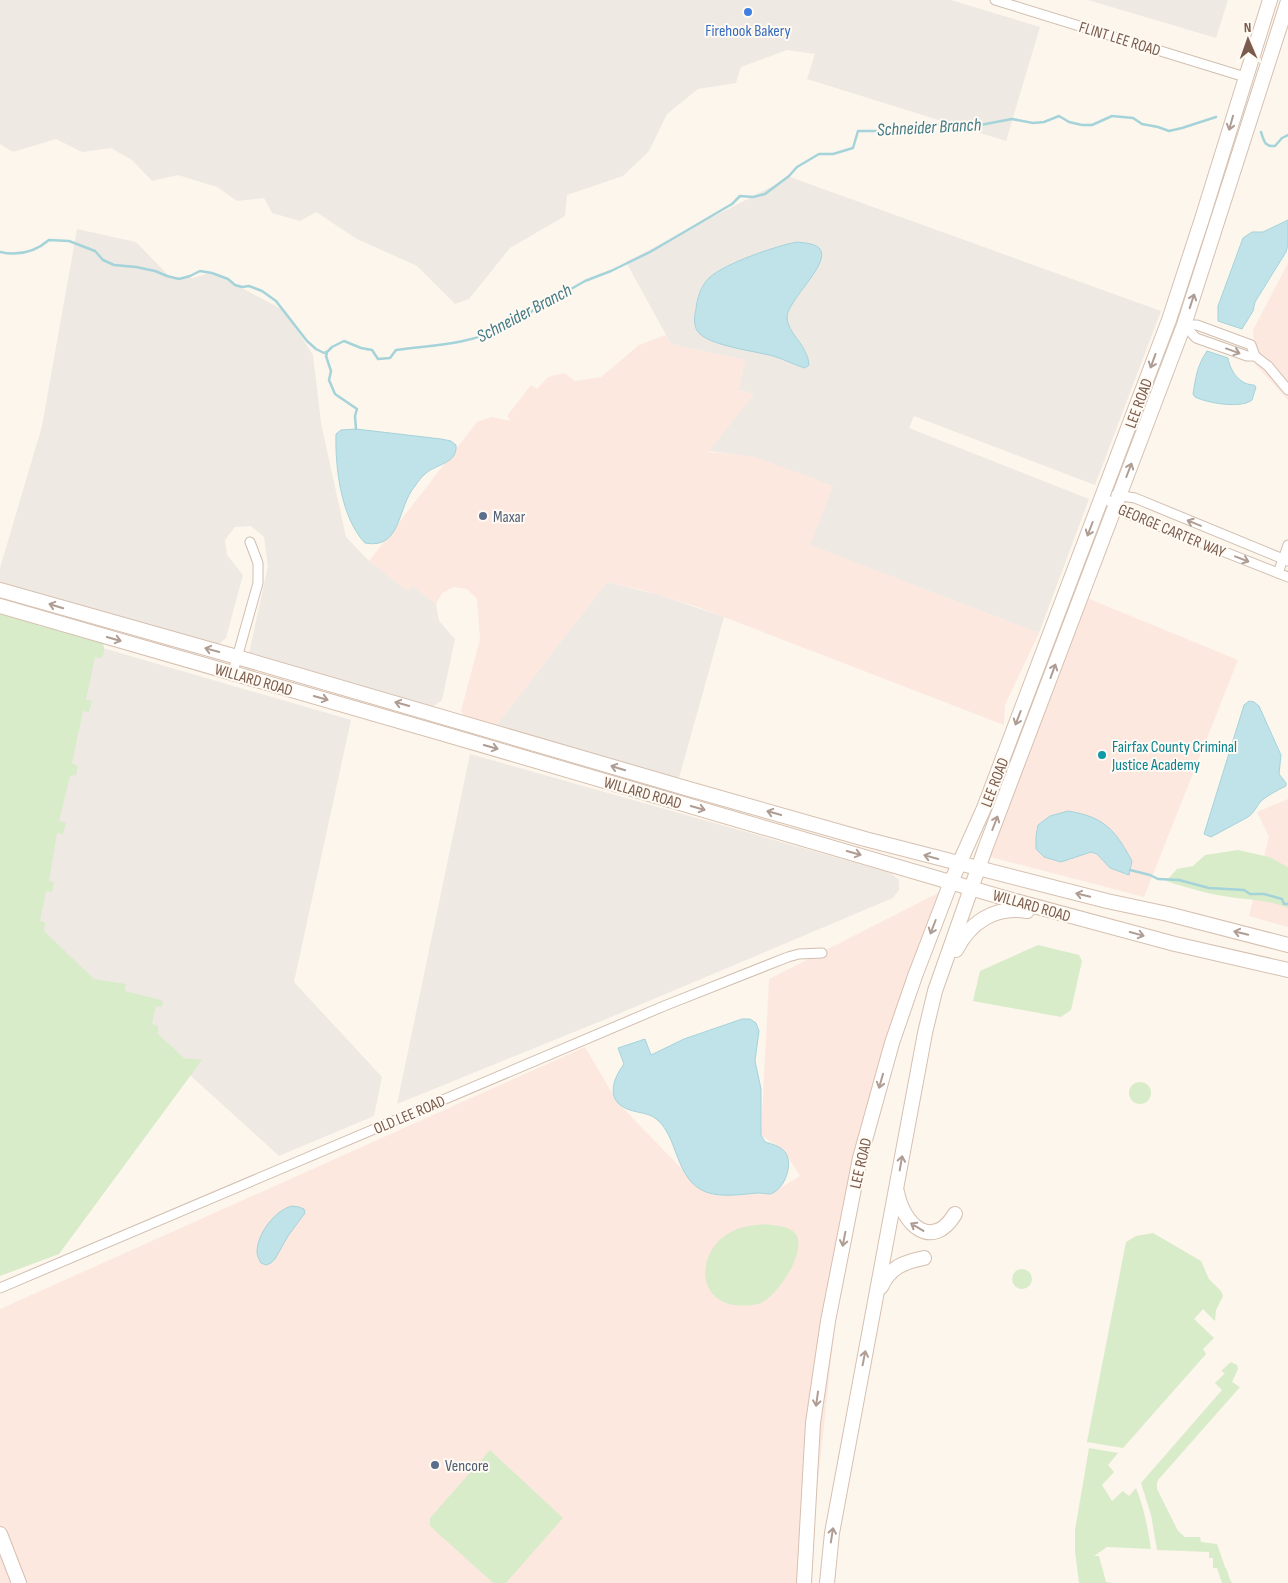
<svg xmlns="http://www.w3.org/2000/svg" width="1288" height="1583" font-family="'Sofia Sans Condensed',sans-serif">
<style>
.commercial{fill:#fde8e0}
.industrial{fill:#efe9e4;fill-rule:evenodd}
.green{fill:#d8ecc9}
.water{fill:#bfe3e8;stroke:#a5d3da}
.lines{fill:none;stroke-linecap:round;stroke-linejoin:round}
.stream{stroke:#a5d3da;stroke-width:2.5}
.street-casing{stroke:#d1beb0;stroke-width:11}
.secondary-casing{stroke:#d6c0b0;stroke-width:16}
.street{stroke:#fff;stroke-width:9}
.secondary{stroke:#fff;stroke-width:14}
.oneway{stroke:#af9d94}
.shop-dot{fill:#3f7fe0;stroke:#fffaf3;stroke-width:2}
.service-dot{fill:#5c6f8a;stroke:#fffaf3;stroke-width:2}
.culture-dot{fill:#0f9aa8;stroke:#fffaf3;stroke-width:2}
.labels{text-anchor:middle;stroke-width:4;stroke-linejoin:round;paint-order:stroke}
.shop-label{font-size:16px;fill:#366cbe;stroke:#fffaf3}
.street-label{font-size:16px;fill:#7a5c4d;stroke:#fffaf3}
.service-label{font-size:16px;fill:#4e5e75;stroke:#fffaf3;text-anchor:start}
.culture-label{font-size:16px;fill:#0d838f;stroke:#fffaf3;text-anchor:start}
.water-label{font-size:18px;font-style:italic;fill:#437c86;stroke:#fffaf3}
</style>
<rect width="100%" height="100%" fill="#fdf6ec"/>
<!-- commercial -->
<g class="commercial">
<polygon points="1288,263 1288,400 1255,364 1253,330"/>
<polygon points="666,335 671,344 745,360 738,390 754,394 709,452 755,456 833,486 811,545 1039,633 1005,705 1004,725 695,606 645,591 607,582 495,727 467,719 461,711 480,639 477,599 467,589 454,587 442,593 436,604 413,586 408,591 369,561 477,422 491,417 511,421 507,416 531,385 537,389 548,377 564,373 575,381 601,377 639,345"/>
<polygon points="1087,598 1238,660 1144,897 983,855"/>
<polygon points="1288,799 1288,927 1249,916 1269,837 1257,812"/>
<polygon points="940,892 844,1240 807,1583 0,1583 0,1309 585,1047 618,1103 684,1171 692,1183 707,1192 771,1194 800,1176 784,1151 761,1135 769,979"/>
</g>
<!-- industrial -->
<g class="industrial">
<polygon points="0,0 951,0 1040,27 1006,141 807,79 815,54 787,50 741,67 736,83 698,89 667,114 649,151 623,176 567,195 565,216 510,248 469,299 455,304 417,266 357,239 316,212 300,221 272,213 264,198 237,201 217,187 178,175 152,181 132,160 111,148 82,152 56,139 13,152 0,144"/>
<polygon points="1088,0 1228,0 1216,38"/>
<path d="M790,177L1161,311L1095,485L914,416L909,428L1089,499L1039,633L810,545L833,486L755,457L709,451L754,394L738,390L745,360L671,344L626,262ZM797,242L804,288L791,304L787,318L788,324L807,353L798,366L786,360L770,355L732,346L772,248Z"/>
<polygon points="77,229 136,242 170,277 193,278 212,272 285,311 313,355 321,423 346,537 369,561 408,591 413,586 436,604 439,621 455,639 442,700 431,708 249,653 268,566 264,537 251,526 235,527 225,540 227,555 243,575 226,638 219,644 0,583 0,568 42,426"/>
<polygon points="607,582 659,595 724,617 679,778 495,727"/>
<polygon points="89,644 351,720 294,982 382,1077 374,1116 279,1156 28,928"/>
<polygon points="470,754 891,873 899,880 899,890 893,898 611,1017 397,1104"/>
</g>
<!-- green -->
<g class="green">
<path d="M0,610L34,621L37,625L66,633L76,632L101,640C105,647 105,651 102,658L95,657L86,700L92,701L89,712L83,711L72,763L78,766L76,775L70,776L59,821L66,823L63,834L57,833L49,881L54,882L52,892L46,891L40,921L45,922L44,931L94,979L126,984L125,991L161,1000L163,1003L162,1007L156,1006L152,1024L158,1026V1034L184,1058L202,1060L59,1254L0,1276Z"/>
<path d="M1238,850L1269,857L1288,867V908C1270,900 1250,900 1230,897C1208,894 1187,888 1166,881L1177,869L1193,866L1205,855Z"/>
<polygon points="1038,945 1079,955 1082,961 1071,1010 1061,1017 973,1001 980,971"/>
<circle cx="1140" cy="1093" r="11"/>
<path d="M766,1224C775,1226 788,1225 795,1233C809,1250 777,1296 761,1303C752,1306 742,1306 734,1305C694,1298 699,1250 729,1233C740,1226 753,1225 766,1224Z"/>
<polygon points="1153,1233 1201,1261 1209,1279 1221,1291 1223,1296 1216,1310 1215,1321 1203,1309 1194,1319 1214,1338 1203,1349 1206,1354 1123,1448 1087,1442 1126,1242 1136,1236"/>
<circle cx="1022" cy="1279" r="10"/>
<path d="M1231,1362L1237,1365L1238,1369L1232,1382L1240,1387L1158,1480L1157,1483V1489L1178,1531L1185,1537H1200L1201,1542L1217,1544L1225,1567C1229,1572 1228,1578 1232,1583H1222L1217,1568H1213V1558H1209V1552L1157,1550L1151,1515L1141,1483L1222,1390L1215,1383L1225,1373L1221,1371Z"/>
<path d="M1089,1448L1118,1453L1108,1465L1114,1472L1102,1485L1112,1501L1123,1491L1129,1496L1136,1488C1144,1508 1148,1528 1151,1549L1107,1547L1094,1556H1099L1106,1582L1113,1583H1079L1075,1551V1530Z"/>
<polygon points="490,1450 563,1518 506,1583 493,1583 430,1526 430,1518"/>
</g>
<!-- water -->
<g class="water">
<polygon points="1288,220 1288,245 1286,252 1255,302 1253,311 1242,329 1218,321 1218,306 1243,238 1252,232 1263,232"/>
<path d="M797,242C804,243 814,243 819,248C833,262 788,299 787,317C787,333 808,345 809,365L805,368C794,365 784,359 773,356C754,351 713,346 700,334C693,328 694,317 696,309C697,298 701,286 709,278C725,263 776,246 797,242Z"/>
<path d="M1207,351L1228,358C1230,371 1240,385 1254,385L1256,387L1252,400C1241,409 1207,403 1195,397L1193,394C1196,376 1197,366 1207,351Z"/>
<path d="M356,429L441,439L451,441L456,445C458,464 435,464 425,474C421,477 418,482 415,486C397,507 402,550 365,543C341,518 335,467 336,434L341,430Z"/>
<path d="M1249,701L1254,702L1259,706L1281,755L1279,774L1286,783V786C1278,790 1268,795 1261,801C1256,807 1254,813 1248,817L1211,837L1204,834L1244,705Z"/>
<path d="M1068,811C1105,817 1115,830 1132,861L1129,875L1110,868L1097,854L1091,852L1061,862L1044,857L1036,849V836L1038,825L1050,816Z"/>
<path d="M742,1019H750L756,1023L759,1031L755,1061L761,1089V1135L765,1142C772,1144 780,1146 785,1152C794,1163 785,1190 770,1194C767,1194 762,1193 759,1193C742,1194 722,1198 706,1192C674,1180 679,1135 655,1118C648,1113 639,1113 630,1110C605,1102 612,1080 624,1064L618,1048L645,1039L651,1055L684,1039Z"/>
<path d="M292,1206L299,1207L304,1209L305,1213L288,1236L275,1259L271,1263L266,1265L261,1263C259,1259 257,1256 257,1252C257,1234 275,1210 292,1206Z"/>
</g>
<g class="lines">
<!-- stream -->
<g class="stream">
<path d="M1261,132C1264,140 1264,147 1275,146L1282,138L1288,135"/>
<path d="M0,252C18,256 35,252 49,240L69,241L95,251L103,260L114,265L136,267L155,271L167,276L179,279L190,276L200,271L212,273L228,279L235,285L242,287L249,286L262,291L276,301L307,341L316,349L324,353L328,351L332,347L344,341L361,348L372,350L378,359L390,358L396,350C433,345 469,345 503,327L507,319L512,315L531,312L542,303L571,289L585,281L611,271L650,252L732,204L740,196L753,197L765,194L789,176L797,167L819,154H833L853,148L858,131H902L915,126L931,124L975,126L1012,119L1033,123L1044,122L1059,116L1069,122L1082,125H1092L1112,116L1133,118L1142,124L1158,127L1169,131L1182,128L1216,117"/>
<polyline points="327,353 326,356 331,371 329,380 335,394 357,409 355,416 356,429"/>
<polyline points="1130,870 1150,875 1158,879 1179,880 1209,888 1244,890 1250,894 1264,894 1282,899 1284,904 1288,904"/>
</g>
<!-- street casing -->
<g class="street-casing">
<g id="street">
<polyline points="995,0 1245,77"/>
<polyline points="1184,325 1197,325 1251,345 1255,356 1268,366 1288,390"/>
<polyline points="1184,325 1196,338 1247,356 1255,356"/>
<polyline points="1116,495 1135,498 1288,561"/>
<polyline points="1103,497 1128,514 1288,577"/>
<polyline points="1278,573 1288,545"/>
<polyline points="233,672 258,583 258,563 250,542"/>
<polyline points="0,1288 664,1006 788,957 799,954 822,953"/>
</g>
</g>
<!-- secondary casing -->
<g class="secondary-casing">
<g id="secondary">
<polyline points="0,590 237,657 682,787 865,839 1107,901 1168,914 1288,945"/>
<polyline points="0,606 444,734 1008,899 1175,944 1288,970"/>
<path d="M956,950C970,922 995,906 1027,911"/>
<path d="M897,1192C903,1224 932,1252 955,1214"/>
<path d="M881,1287C890,1267 904,1262 924,1258"/>
<polyline points="0,1534 19,1583"/>
<polyline points="804,1583 813,1423 828,1321 860,1158 892,1043 915,976 951,882 984,808 1169,320 1202,219 1270,0"/>
<polyline points="827,1583 832,1533 925,1033 935,991 985,849 1184,325 1288,1"/>
</g>
</g>
<!-- street -->
<use href="#street" class="street"/>
<!-- secondary -->
<use href="#secondary" class="secondary"/>
</g>
<!-- one-way arrows -->
<defs><path id="oneway-shaft" d="M-6 0H5M1.5-3L5.5 0L1.5 3" fill="none" stroke-width="1.6" stroke-linecap="round" stroke-linejoin="round" transform="scale(1.25)"/></defs>
<g class="oneway">
<use href="#oneway-shaft" transform="translate(1231 123) rotate(106)"/>
<use href="#oneway-shaft" transform="translate(1192 301) rotate(-72)"/>
<use href="#oneway-shaft" transform="translate(1233 351) rotate(20)"/>
<use href="#oneway-shaft" transform="translate(1153 361) rotate(110)"/>
<use href="#oneway-shaft" transform="translate(1129 470) rotate(-69)"/>
<use href="#oneway-shaft" transform="translate(1194 523) rotate(-158)"/>
<use href="#oneway-shaft" transform="translate(1090 529) rotate(111)"/>
<use href="#oneway-shaft" transform="translate(1242 559) rotate(21)"/>
<use href="#oneway-shaft" transform="translate(56 606) rotate(-163)"/>
<use href="#oneway-shaft" transform="translate(114 639) rotate(16)"/>
<use href="#oneway-shaft" transform="translate(212 650) rotate(-165)"/>
<use href="#oneway-shaft" transform="translate(1053 671) rotate(-70)"/>
<use href="#oneway-shaft" transform="translate(321 698) rotate(16)"/>
<use href="#oneway-shaft" transform="translate(402 704) rotate(-164)"/>
<use href="#oneway-shaft" transform="translate(1018 718) rotate(111)"/>
<use href="#oneway-shaft" transform="translate(491 747) rotate(16)"/>
<use href="#oneway-shaft" transform="translate(618 768) rotate(-163)"/>
<use href="#oneway-shaft" transform="translate(698 808) rotate(16)"/>
<use href="#oneway-shaft" transform="translate(774 813) rotate(-164)"/>
<use href="#oneway-shaft" transform="translate(995 823) rotate(-69)"/>
<use href="#oneway-shaft" transform="translate(854 853) rotate(16)"/>
<use href="#oneway-shaft" transform="translate(931 857) rotate(-165)"/>
<use href="#oneway-shaft" transform="translate(1083 895) rotate(-166)"/>
<use href="#oneway-shaft" transform="translate(933 927) rotate(111)"/>
<use href="#oneway-shaft" transform="translate(1241 933) rotate(-166)"/>
<use href="#oneway-shaft" transform="translate(1137 934) rotate(15)"/>
<use href="#oneway-shaft" transform="translate(881 1081) rotate(106)"/>
<use href="#oneway-shaft" transform="translate(901 1163) rotate(-80)"/>
<use href="#oneway-shaft" transform="translate(917 1227) rotate(-149)"/>
<use href="#oneway-shaft" transform="translate(844 1239) rotate(101)"/>
<use href="#oneway-shaft" transform="translate(864 1358) rotate(-79)"/>
<use href="#oneway-shaft" transform="translate(817 1399) rotate(98)"/>
<use href="#oneway-shaft" transform="translate(832 1535) rotate(-81)"/>
</g>
<!-- markers -->
<circle class="shop-dot" cx="748" cy="12" r="5"/>
<g class="service-dot">
<circle cx="483" cy="516" r="5"/>
<circle cx="435" cy="1465" r="5"/>
</g>
<circle class="culture-dot" cx="1102" cy="755" r="5"/>
<g class="labels">
<!-- shop labels -->
<g class="shop-label">
<text x="748" y="36">Firehook Bakery</text>
</g>
<!-- street labels -->
<g class="street-label">
<text transform="translate(1120 38) rotate(17)" y="6">FLINT LEE ROAD</text>
<text transform="translate(1138 403) rotate(-70)" y="6">LEE ROAD</text>
<text transform="translate(1172 530) rotate(23)" y="6">GEORGE CARTER WAY</text>
<text transform="translate(254 679) rotate(16)" y="6">WILLARD ROAD</text>
<text transform="translate(994 782) rotate(-69)" y="6">LEE ROAD</text>
<text transform="translate(643 792) rotate(16)" y="6">WILLARD ROAD</text>
<text transform="translate(1032 905) rotate(16)" y="6">WILLARD ROAD</text>
<text transform="translate(409 1114) rotate(-23)" y="6">OLD LEE ROAD</text>
<text transform="translate(860 1163) rotate(-77)" y="6">LEE ROAD</text>
</g>
<!-- service labels -->
<g class="service-label">
<text x="493" y="522">Maxar</text>
<text x="445" y="1471">Vencore</text>
</g>
<!-- culture labels -->
<g class="culture-label">
<text x="1112" y="752">Fairfax County Criminal<tspan x="1112" dy="18">Justice Academy</tspan></text>
</g>
<!-- water labels -->
<g class="water-label">
<text transform="translate(929 127) rotate(-3)" y="6">Schneider Branch</text>
<text transform="translate(524 313) rotate(-28)" y="6">Schneider Branch</text>
</g>
</g>
<!-- north arrow -->
<g transform="translate(1248 40) rotate(358)" stroke="#fffaf3" stroke-width="4" paint-order="stroke">
<path d="M0-4L9 19L0 12L-9 19Z" fill="#7a5c4d"/>
<text y="-8" font-size="14" font-weight="bold" text-anchor="middle" fill="#7a5c4d">N</text>
</g>
</svg>
